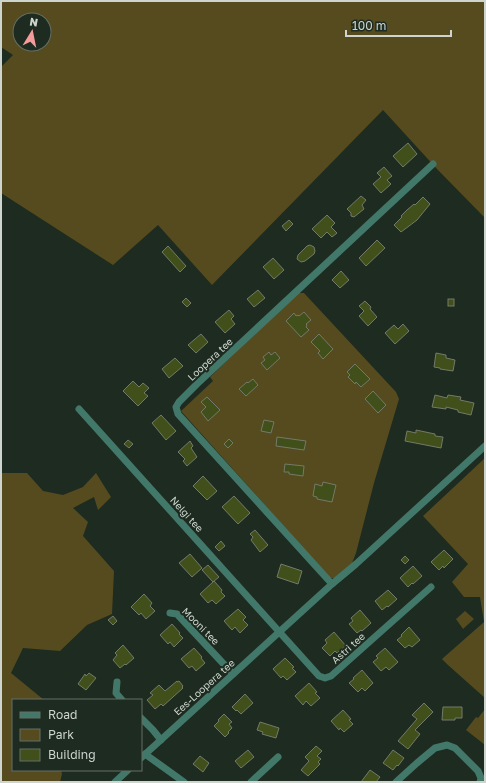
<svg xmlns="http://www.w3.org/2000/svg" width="486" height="783" font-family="'Golos Text',sans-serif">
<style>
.green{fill:#554b1f;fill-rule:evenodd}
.building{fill:#414f1a;stroke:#747a69}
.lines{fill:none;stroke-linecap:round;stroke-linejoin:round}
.minor{stroke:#427869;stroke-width:7}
.labels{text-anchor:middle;stroke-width:4;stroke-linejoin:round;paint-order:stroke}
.street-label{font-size:10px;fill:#cdd5ce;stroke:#1e2b20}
</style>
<rect width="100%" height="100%" fill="#1e2b20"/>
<!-- green -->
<g class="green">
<path d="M1,1H485V218L437,169L383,110L212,285L158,225L113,265L1,193V67L13,55L1,47ZM20,20H44V44H20Z"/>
<polygon points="297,293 304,293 396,392 399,399 374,483 356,553 352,563 336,578 330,578 181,411 213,381 210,377"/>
<polygon points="485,458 485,698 448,665 442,659 484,622 480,597 464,597 452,582 468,564 423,516"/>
<polygon points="1,473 27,473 43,491 63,495 83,487 96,473 111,497 98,510 94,497 73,508 88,522 83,536 114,571 112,614 87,625 60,651 23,648 11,673 44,700 13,700 13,770 61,770 62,774 60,782 1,782"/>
<polygon points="465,611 474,619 463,629 456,619"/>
<polygon points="485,709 485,745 466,730 476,717 478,718"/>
</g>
<!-- building -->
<g class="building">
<polygon points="408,143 417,154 403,167 393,156"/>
<polygon points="384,167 392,176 387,180 391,184 381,193 373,184 381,177 377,173"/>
<polygon points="361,196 366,200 362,205 364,209 354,217 351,216 351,213 347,209"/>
<polygon points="423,197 430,204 417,220 401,232 394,225 402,217 401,216 407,210 414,204 415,205"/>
<polygon points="327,215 335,223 331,227 337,233 332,237 327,232 321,238 312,229"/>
<polygon points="289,220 293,224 286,231 282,226"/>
<polygon points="377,240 385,248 366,266 359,258"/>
<polygon points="310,245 314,247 315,251 314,254 305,261 301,262 297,259 298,255 307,246"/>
<polygon points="168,246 186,266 180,272 162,252"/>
<polygon points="273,258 284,270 274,279 263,267"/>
<polygon points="341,271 349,280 340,288 332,280"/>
<polygon points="258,290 265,298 254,307 247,299"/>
<polygon points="186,298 191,303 187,307 182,302"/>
<rect x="448" y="299" width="6" height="7"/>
<polygon points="365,301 371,307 370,309 377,317 368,326 359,316 364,311 359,306"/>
<polygon points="229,310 234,316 231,319 235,324 225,333 215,322"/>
<polygon points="304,312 311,320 306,324 307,325 306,327 309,330 301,337 286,321 294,313 296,316 298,315 299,316"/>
<polygon points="403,324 409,331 395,344 385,333 394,325 398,329"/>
<polygon points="201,334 208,342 196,353 188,345"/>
<polygon points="319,334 333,349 323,359 318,353 320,351 311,342"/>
<polygon points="269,352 271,355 275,352 280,358 267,370 261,363 265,360 263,357"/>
<polygon points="436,353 446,355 446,358 455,360 453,371 440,369 440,368 434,367"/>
<polygon points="175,358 183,366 169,378 162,369"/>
<polygon points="355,364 370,379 361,387 356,382 355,384 348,377 350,375 347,372"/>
<polygon points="253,379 258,385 246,396 239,389 247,382 248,383"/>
<polygon points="133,381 139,387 143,383 149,388 144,393 148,396 138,406 123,391"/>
<polygon points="373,391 386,405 378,413 365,399"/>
<polygon points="435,395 447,398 448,395 461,397 460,400 474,403 471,415 458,412 458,410 446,407 446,409 432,407"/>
<polygon points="207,397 220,410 208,421 201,412 206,407 201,402"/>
<polygon points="161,415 176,431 166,440 152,423"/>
<polygon points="264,420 274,422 271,433 261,431"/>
<polygon points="416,430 435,434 435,436 443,437 441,448 405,441 407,431 416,433"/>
<polygon points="277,437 306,441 304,450 276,446"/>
<polygon points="229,439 233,443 228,448 224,444"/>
<polygon points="128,440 133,444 129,448 124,444"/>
<polygon points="190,441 193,446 191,448 197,457 187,466 183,461 185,459 178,452"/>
<polygon points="285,464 304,466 303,476 289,474 289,472 284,472"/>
<polygon points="203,476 217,491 207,500 193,486"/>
<polygon points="323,482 336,485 332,502 317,499 317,497 313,496 315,484 322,486"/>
<polygon points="234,496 250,513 238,524 222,507"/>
<polygon points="255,530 268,545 260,552 251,540 253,537 250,534"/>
<polygon points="221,541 225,546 219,551 215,547"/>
<polygon points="444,550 453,559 444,568 443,566 439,570 431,562"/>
<polygon points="190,554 202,568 192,577 179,563"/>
<polygon points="405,556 409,560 405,564 401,560"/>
<polygon points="281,564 302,571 298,584 277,577"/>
<polygon points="208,565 219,577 213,582 202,570"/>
<polygon points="413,566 422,576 413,584 412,583 408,587 400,578"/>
<polygon points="214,581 222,590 221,592 225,596 216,604 212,600 208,603 200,594"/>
<polygon points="388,590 397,599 388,607 387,606 382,610 375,601"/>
<polygon points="144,594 152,603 150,606 155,611 146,619 141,613 139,615 131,607"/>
<polygon points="238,609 246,617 243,620 248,625 240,633 235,627 232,630 224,621"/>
<polygon points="360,610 371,623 362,631 361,630 357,633 349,624 353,621 351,618"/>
<polygon points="113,616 117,621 113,625 108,620"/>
<polygon points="172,624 180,633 179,634 183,638 174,647 170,642 168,644 160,635"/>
<polygon points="409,627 420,640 412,647 409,645 405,648 397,640 402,636 401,635"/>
<polygon points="334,632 346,646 337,653 335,651 330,656 322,648 327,643 325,640"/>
<polygon points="123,645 134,658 126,665 125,664 120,668 113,660 117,655 115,653"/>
<polygon points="194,648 202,657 201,658 205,663 196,671 192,666 189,668 181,659"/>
<polygon points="385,648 398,662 389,670 386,667 381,671 373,662 378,658 376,656"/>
<polygon points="285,658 294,667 292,668 296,672 287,680 283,676 281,678 273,669"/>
<polygon points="362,670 373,683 365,691 362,688 358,692 349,683 354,679 353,678"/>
<polygon points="89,673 96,678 86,690 78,684 85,674 86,676"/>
<polygon points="177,681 177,682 179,681 183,686 182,687 183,688 163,706 161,704 155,709 147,700 153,695 150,693 159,685 165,691"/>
<polygon points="309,683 317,692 315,693 320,698 311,706 306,701 303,705 295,696"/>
<polygon points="245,694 253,703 241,714 237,710 236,711 232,707"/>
<polygon points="424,703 433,712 415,730 420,734 408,749 398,741 417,719 412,715"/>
<polygon points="443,707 462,707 462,718 455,718 455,720 442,720"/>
<polygon points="343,710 351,719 349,720 353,724 344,732 340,728 339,730 331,721"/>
<polygon points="224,714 232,722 229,724 232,728 228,732 229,733 225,737 214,726 219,721 218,720"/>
<polygon points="260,722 279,728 276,738 262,734 263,732 257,730"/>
<polygon points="316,746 322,751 317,756 321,759 318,762 320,764 308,776 301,770 309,761 305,757"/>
<polygon points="248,750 254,757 241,768 235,761"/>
<polygon points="393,750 404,758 398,766 397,765 393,770 383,763"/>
<polygon points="200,756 209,763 203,772 193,764"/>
<polygon points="370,770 380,777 376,782 361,782"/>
</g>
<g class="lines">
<!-- minor -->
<g class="minor">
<polyline points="79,409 319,676 325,678 331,676 431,587"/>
<polyline points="332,584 178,414 176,407 179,402 197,384 433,164"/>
<polyline points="170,613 177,614 233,674"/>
<polyline points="117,682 116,693 122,700"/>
<polyline points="141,718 153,730 161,740"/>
<polyline points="145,754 184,782"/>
<polyline points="141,758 332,584 356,564 485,446"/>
<polyline points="115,782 128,770"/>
<polyline points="251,782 278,757"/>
<polyline points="396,782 417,763 435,748 447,745 455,748 478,771 481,778 480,782"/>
</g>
</g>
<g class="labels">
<!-- street labels -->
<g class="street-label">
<text transform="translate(210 359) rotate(-43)" y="4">Loopera tee</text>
<text transform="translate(187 514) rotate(48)" y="4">Nelgi tee</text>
<text transform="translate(201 626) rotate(45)" y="4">Mooni tee</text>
<text transform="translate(348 648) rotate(-42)" y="4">Astri tee</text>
<text transform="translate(204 687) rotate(-42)" y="4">Ees-Loopera tee</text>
</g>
</g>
<!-- border -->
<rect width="486" height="783" fill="none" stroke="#cdd5ce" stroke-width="4"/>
<!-- legend -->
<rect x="12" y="699" width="130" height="72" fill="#1e2b20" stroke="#646f66"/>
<rect x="20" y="712" width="20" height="6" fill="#427869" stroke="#646f66"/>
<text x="48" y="719" font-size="12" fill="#cdd5ce">Road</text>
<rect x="20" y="729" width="20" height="12" fill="#554b1f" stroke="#646f66"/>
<text x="48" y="739" font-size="12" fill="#cdd5ce">Park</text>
<rect x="20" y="749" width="20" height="12" fill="#414f1a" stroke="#646f66"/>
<text x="48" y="759" font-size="12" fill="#cdd5ce">Building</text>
<!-- north arrow -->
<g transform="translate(32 32) rotate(10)"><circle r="19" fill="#1e2b20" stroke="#646f66"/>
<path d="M0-3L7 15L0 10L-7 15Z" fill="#f59b9b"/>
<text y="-6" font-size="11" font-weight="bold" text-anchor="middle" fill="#cdd5ce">N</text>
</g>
<!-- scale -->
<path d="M346 30v6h105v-6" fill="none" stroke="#cdd5ce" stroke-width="2"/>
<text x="352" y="30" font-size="12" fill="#cdd5ce" stroke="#1e2b20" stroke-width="3" paint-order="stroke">100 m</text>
</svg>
